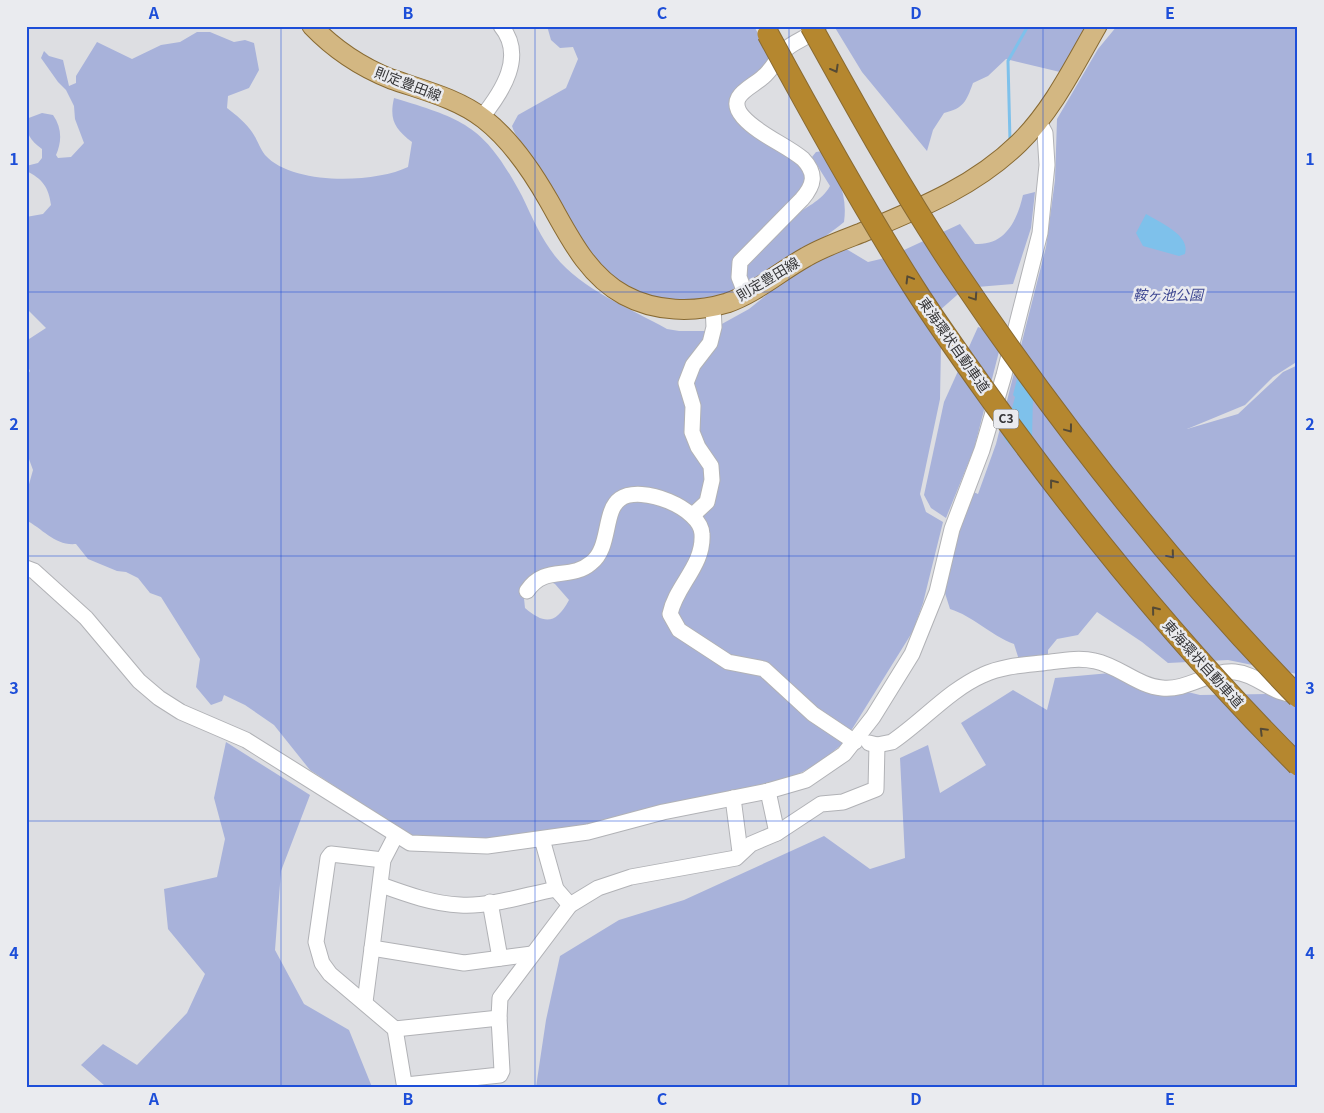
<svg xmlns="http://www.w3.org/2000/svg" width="1324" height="1113" font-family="Georgia,'Noto Sans JP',serif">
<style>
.green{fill:#a8b2da}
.water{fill:#7ec1eb}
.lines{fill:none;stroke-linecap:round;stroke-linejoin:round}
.stream{stroke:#7ec1eb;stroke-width:3}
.minor-casing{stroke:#b1b2b6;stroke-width:17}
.major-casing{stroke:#886a32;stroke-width:21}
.minor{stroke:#fff;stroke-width:15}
.major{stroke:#d3b782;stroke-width:19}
.highway-bridge-casing{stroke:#886a32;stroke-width:23;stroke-linecap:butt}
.highway-bridge{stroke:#b5872f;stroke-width:21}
.oneway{stroke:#554a35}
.grid{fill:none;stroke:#1d4ed8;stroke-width:1;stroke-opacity:0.55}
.labels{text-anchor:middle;stroke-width:5;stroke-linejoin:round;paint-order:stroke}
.shield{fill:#eaebef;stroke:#6b6c6e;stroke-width:1}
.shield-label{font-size:12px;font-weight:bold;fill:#353537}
.street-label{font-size:14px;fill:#353537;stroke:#eaebef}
.park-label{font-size:14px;font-style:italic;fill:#3e4892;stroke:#eaebef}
.neatline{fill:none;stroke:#1d4ed8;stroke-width:2}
.grid-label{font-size:16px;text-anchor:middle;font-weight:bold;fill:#1d4ed8}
</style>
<rect width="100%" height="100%" fill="#dddee2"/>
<!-- green -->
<g class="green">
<path d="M547,26H754L771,57L733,106L807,171L806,186L734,261L732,279L737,289C691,311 634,304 598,265C575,240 561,206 545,177C541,169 537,161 531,154C524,145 515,137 512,126L518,115L566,88L578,59L573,47L560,48L551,40Z"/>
<path d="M834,26H1088L1060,72L1006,59L988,76L973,83C966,102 964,108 944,113L933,130L927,151L862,72Z"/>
<path d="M1117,26H1298V361L1273,377L1245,405L1187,429L1238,414L1283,372L1298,365L1297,674L1228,660L1168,663L1142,642L1097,612L1078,635L1057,639L1048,650V660L1020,663L1014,644C990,635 973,616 950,609L944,590L955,540L971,491L978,494L996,444L1046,247L1055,180L1057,119L1098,49Z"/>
<path d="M197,32H210L234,42L245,40L254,43L259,70L249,88L228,96L227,108C235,114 247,124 252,132C257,139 260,149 265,155C293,186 375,183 408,167L412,142C395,129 389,120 394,98C467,120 485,127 522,196C532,217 541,238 555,256C582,290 630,308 667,329L679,331H705L707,343L691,362L683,382L690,408L688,426L689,435L708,469L706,494L702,502L692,511C666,496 642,482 613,499C608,516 605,541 594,555C576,580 546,558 523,589L525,608C545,625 556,624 569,600L555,584L545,579C563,575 583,576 598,562C620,540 599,501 638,498C646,498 653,498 661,501C670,506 687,512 693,520C714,549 679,582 666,605V616L675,631L728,665L764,673L812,718L846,741L819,763L791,778L661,806L583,827L486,839L414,838L310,770L274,725L245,705L224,695L222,701L211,705L196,687L200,659L161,597L150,593L138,578L126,572L117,571L88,559L76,544C55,546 43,529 26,520V495L33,470L26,451V377L30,371L26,363V341L46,328L26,308V217L43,214L51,205C49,188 42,178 26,171V166L38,163L42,158V149C30,140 26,134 26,119L42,113L53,115C62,128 62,141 56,155L58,158L71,157L84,143L75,119L74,106L66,90L58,82L41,58L44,51L49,56L63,60L69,86L76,83V76L97,42L132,59L161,45L180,42Z"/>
<path d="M823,151C837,175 848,193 844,222C823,239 771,276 746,282C745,278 743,273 744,270C746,256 780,227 791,218C805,207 821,202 830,186L812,157L816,152Z"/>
<path d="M1035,192L1031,228L1013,284L965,288L931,318L941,346L940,399L920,494L926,512L943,522L923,603L913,631L849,734L810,707L778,675L730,658L680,624L676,604L689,587L699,516L710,500L689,383L720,325L749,309L801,267L839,249L848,250L868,262L889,257L960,224L975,244C1005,246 1017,221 1023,195Z"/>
<polygon points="978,327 1003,336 974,449 946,518 931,508 924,495 944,402"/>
<polygon points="1110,673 1200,695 1268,694 1298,688 1298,1087 536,1087 546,1020 560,956 619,920 684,900 824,836 870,869 905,858 900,758 928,745 940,793 986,765 961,723 1013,690 1047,710 1055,678"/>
<polygon points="226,742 310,795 281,871 275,950 304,1004 349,1030 372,1087 103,1087 104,1085 81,1065 103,1044 137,1065 187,1013 205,974 168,929 164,889 217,877 225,839 214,798"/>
</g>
<!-- water -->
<g class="water">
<path d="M1146,214C1159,222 1191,235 1185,254L1179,256L1143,246L1136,233Z"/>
<polygon points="1018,375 1033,396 1032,438 1015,451 1004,438 1015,397 1013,395"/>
</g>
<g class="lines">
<!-- stream -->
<polyline class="stream" points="1010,141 1008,61 1028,26"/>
<!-- minor casing -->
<g class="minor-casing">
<g id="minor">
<path d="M482,117C502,92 526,56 501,26"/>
<path d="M746,295L739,277L740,262L802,199C814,185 817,174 803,159C785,144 759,135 743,117C725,96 751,88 763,77C772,70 777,58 785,50C795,40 810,38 819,26"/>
<polyline points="693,515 707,502 712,480 711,466 698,447 692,432 693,406 686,383 693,365 710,343 714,327 713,306"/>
<polyline points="26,568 34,571 86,618 139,681 159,698 181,712 246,740 410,843 487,846 588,832 663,812 768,791 806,780 844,754 873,717 912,654 937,592 952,529 982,450 1004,375 1040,233 1047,165 1045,133 1039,122"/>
<path d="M527,591C545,564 570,581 591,563C611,548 603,511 620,499C641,484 701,508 702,534C704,566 676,585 670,614L679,630L728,662L764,669L813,714L855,742"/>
<path d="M869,743L877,745L892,742C923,721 949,690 983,675C1002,666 1023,665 1042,663C1060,661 1078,657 1095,661C1119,666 1138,686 1162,688C1187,691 1210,670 1235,672C1258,674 1274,696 1295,694"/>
<polyline points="768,791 777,833"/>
<polyline points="733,798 740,852"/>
<polyline points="396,835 383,860 372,948 464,963 532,954"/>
<polyline points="542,839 556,889 570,905"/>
<polyline points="383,860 331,854 328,858 316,942 322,963 330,974 395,1029 404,1083 406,1085 500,1075 502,1071 499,1018 500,998 570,905 598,888 631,877 736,858 751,844 777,833 821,804 843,802 876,789 877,745"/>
<path d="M381,885C406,894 433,904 460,905C491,907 525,895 556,889"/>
<polyline points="490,902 500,958"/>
<polyline points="365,1002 372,948"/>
<polyline points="395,1029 499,1018"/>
</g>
</g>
<!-- major casing -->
<g class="major-casing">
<path id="major" d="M312,26C334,49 361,67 391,79C422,90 457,98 484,119C511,140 532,171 549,201C569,236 587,275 624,295C655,312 694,313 727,303C756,293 779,272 806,257C823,247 843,240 861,233C918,209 974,187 1019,143C1052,111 1074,66 1097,26"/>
</g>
<!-- minor -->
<use href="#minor" class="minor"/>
<!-- major -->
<use href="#major" class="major"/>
<!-- highway-bridge casing -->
<g class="highway-bridge-casing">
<g id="highway-bridge">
<path d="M811,26C856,107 900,187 951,264C1054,417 1169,564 1298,697"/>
<path d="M768,34C814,119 861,204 913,286C939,327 968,367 996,406C1088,533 1187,654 1298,765"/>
</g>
</g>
<!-- highway-bridge -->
<use href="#highway-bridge" class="highway-bridge"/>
</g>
<!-- one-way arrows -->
<defs><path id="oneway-chevron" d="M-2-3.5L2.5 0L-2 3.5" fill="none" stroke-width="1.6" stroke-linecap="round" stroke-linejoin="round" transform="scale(1.25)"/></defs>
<g class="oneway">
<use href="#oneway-chevron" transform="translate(835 69) rotate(61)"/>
<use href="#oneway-chevron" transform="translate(909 279) rotate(-121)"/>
<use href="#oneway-chevron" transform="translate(974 297) rotate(56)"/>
<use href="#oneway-chevron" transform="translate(1069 429) rotate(53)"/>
<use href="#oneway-chevron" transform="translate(1053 483) rotate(-128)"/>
<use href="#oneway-chevron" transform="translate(1171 555) rotate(50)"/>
<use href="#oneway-chevron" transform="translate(1155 610) rotate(-129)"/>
<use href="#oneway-chevron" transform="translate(1263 731) rotate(-135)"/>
</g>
<!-- grid -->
<path class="grid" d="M281,26V1087M535,26V1087M789,26V1087M1043,26V1087M26,292H1298M26,556H1298M26,821H1298"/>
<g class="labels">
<!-- shield labels -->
<rect class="shield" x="993.5" y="409.5" width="25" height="19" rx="4"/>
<g class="shield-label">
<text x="1006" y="423">C3</text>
</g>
<!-- street labels -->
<g class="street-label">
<text transform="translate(408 84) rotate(21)" y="5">則定豊田線</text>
<text transform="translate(768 279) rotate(-31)" y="5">則定豊田線</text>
<text transform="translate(954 345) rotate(55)" y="5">東海環状自動車道</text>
<text transform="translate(1203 664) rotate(48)" y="5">東海環状自動車道</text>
</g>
<!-- park labels -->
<g class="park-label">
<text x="1168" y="300">鞍ヶ池公園</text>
</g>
</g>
<!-- border -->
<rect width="1324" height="1113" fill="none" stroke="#eaebef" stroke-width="55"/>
<rect x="28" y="28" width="1268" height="1058" class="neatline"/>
<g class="grid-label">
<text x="154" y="19">A</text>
<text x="408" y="19">B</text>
<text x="662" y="19">C</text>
<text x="916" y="19">D</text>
<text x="1170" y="19">E</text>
<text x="14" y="165">1</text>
<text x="1310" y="165">1</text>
<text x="14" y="430">2</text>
<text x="1310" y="430">2</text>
<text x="14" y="694">3</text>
<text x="1310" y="694">3</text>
<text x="14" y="959">4</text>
<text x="1310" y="959">4</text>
<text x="154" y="1105">A</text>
<text x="408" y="1105">B</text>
<text x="662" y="1105">C</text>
<text x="916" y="1105">D</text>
<text x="1170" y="1105">E</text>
</g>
</svg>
